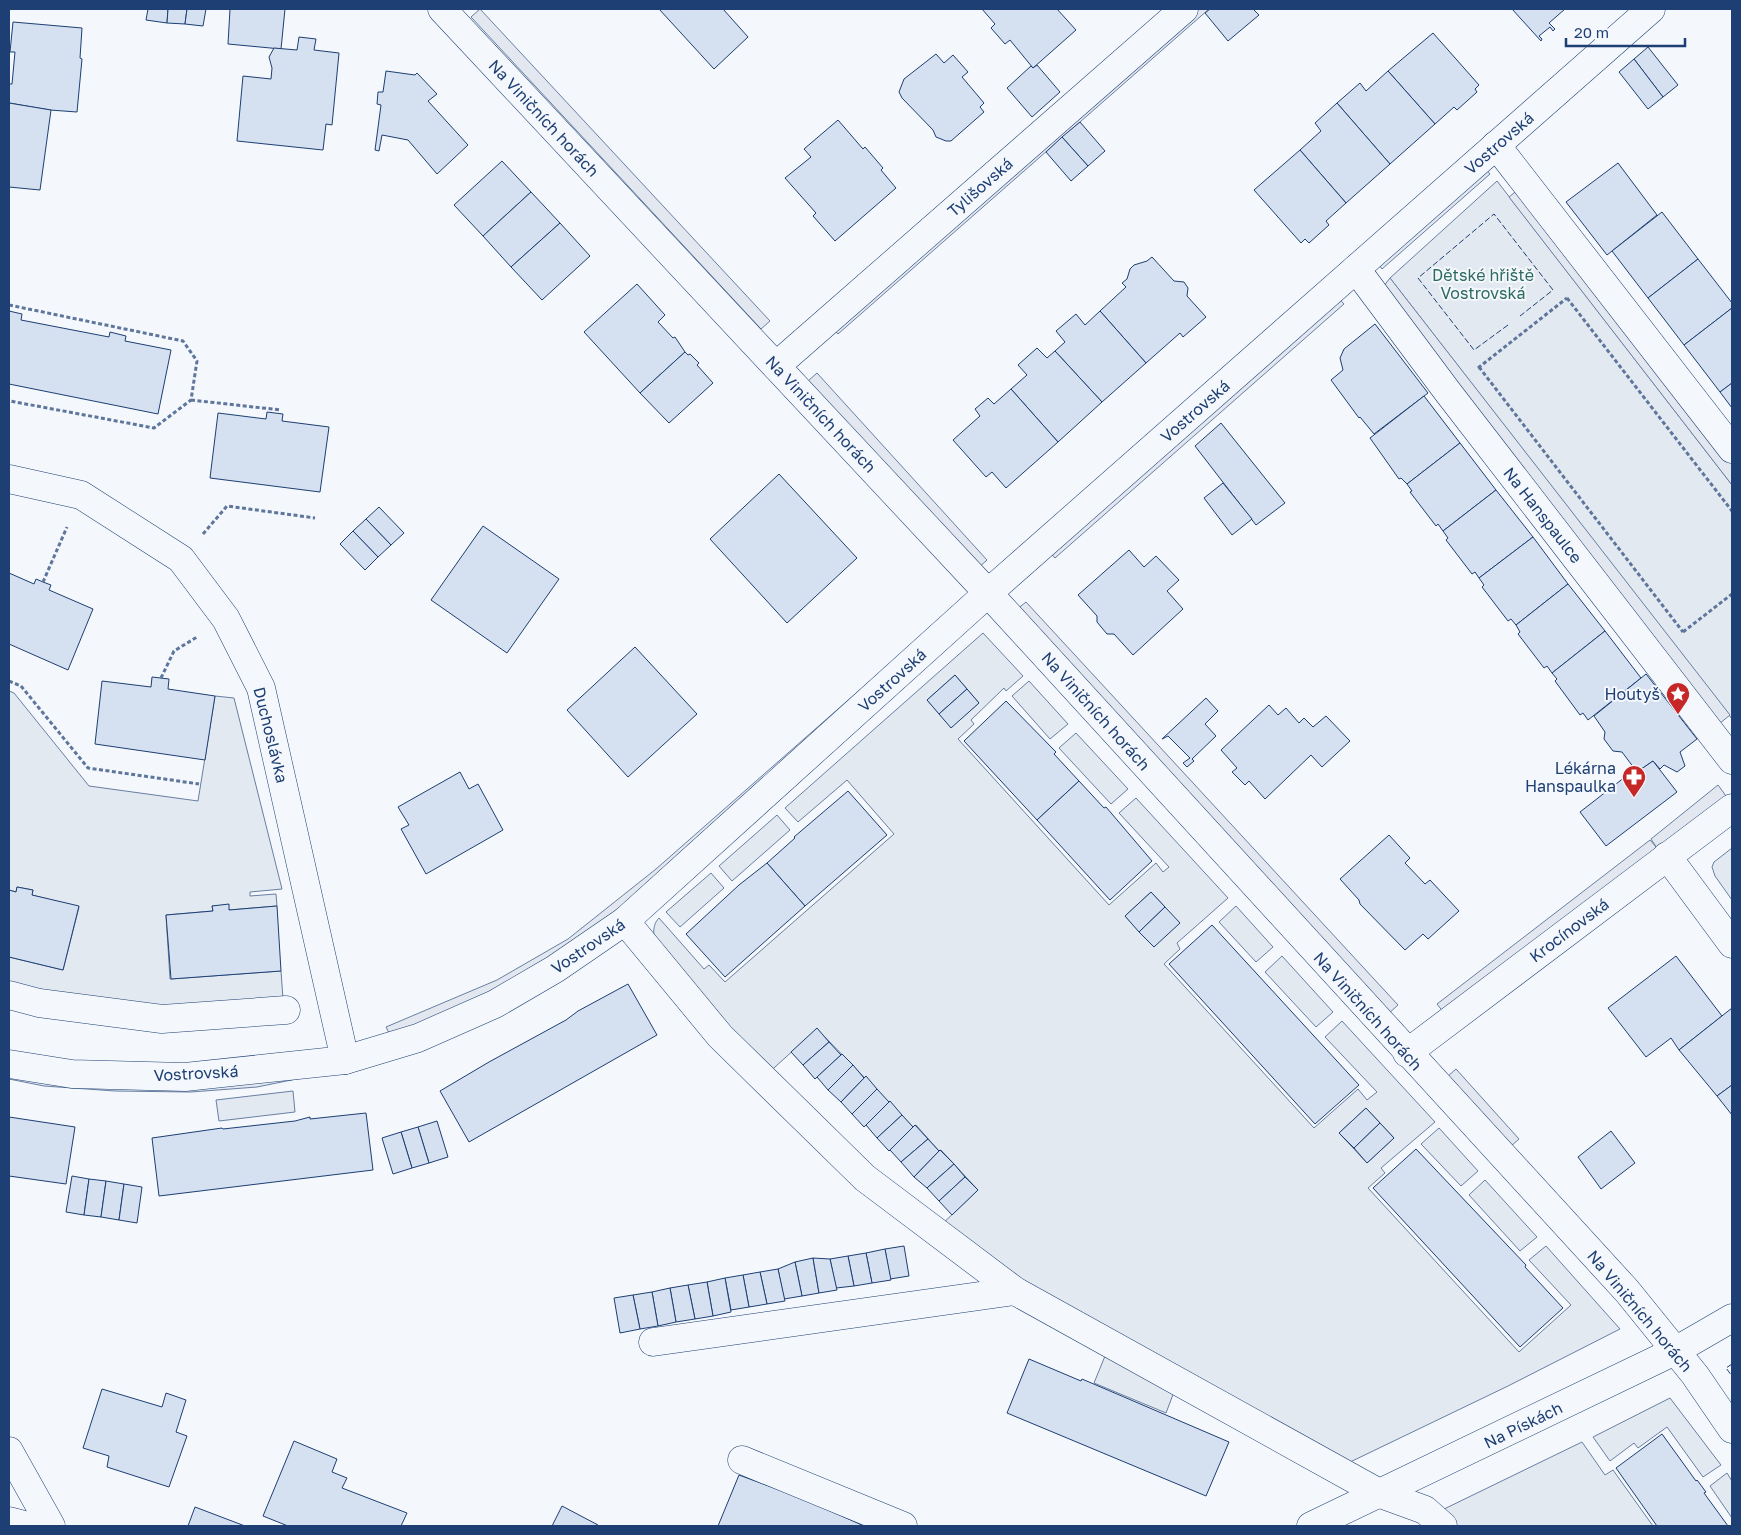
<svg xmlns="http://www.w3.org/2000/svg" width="1741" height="1535" font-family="'Golos Text',sans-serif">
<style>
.green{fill:#e3e9f0;stroke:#687fa3;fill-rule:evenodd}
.parking{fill:#e3e8f0;stroke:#687fa3}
.building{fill:#d5e0f0;stroke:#1d3f73}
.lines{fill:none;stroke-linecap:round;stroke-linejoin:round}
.minor-casing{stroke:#1d3f73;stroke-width:29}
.path{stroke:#5e769c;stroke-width:3;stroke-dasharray:4 2.5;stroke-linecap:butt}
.minor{stroke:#f4f7fb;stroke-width:28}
.fence{stroke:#1d3f73;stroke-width:1;stroke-dasharray:6 2.5;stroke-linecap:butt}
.labels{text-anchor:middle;stroke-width:4;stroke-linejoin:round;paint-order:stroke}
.street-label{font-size:16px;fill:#1d3f73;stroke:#f4f7fb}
.park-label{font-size:16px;fill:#2c6c60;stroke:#f4f7fb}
.poi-label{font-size:16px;fill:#1d3f73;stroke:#f4f7fb;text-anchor:end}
</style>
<rect width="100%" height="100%" fill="#f4f7fb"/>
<!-- green -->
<g class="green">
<polygon points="1497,181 1732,485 1732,719 1390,278"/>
<path d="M983,633L1023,676L1006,691L1004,688L971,720L974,724L958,739L1109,905L1156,863L1163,872L1169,867L1119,813L1136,798L1228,898L1177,943L1180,949L1164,964L1314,1128L1358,1089L1367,1100L1377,1092L1325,1037L1342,1021L1435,1122L1381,1168L1385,1173L1368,1188L1519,1352L1571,1305L1529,1260L1546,1246L1620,1329L1508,1386L1346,1464L1037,1293L938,1228L978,1190L941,1150L939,1151L916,1125L913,1127L817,1029L765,1076L699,1005L654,935C653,928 655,922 659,918L704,969L709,965L725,982L894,834L847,780L798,822L785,808ZM955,675L979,703L951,727L927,700ZM1151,892L1165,907L1154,947L1125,916ZM1366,1108L1394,1138L1367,1163L1339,1133Z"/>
<polygon points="1029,681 1068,724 1050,739 1012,696"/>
<polygon points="9,691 14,693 89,786 198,801 215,696 234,698 282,889 250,892 250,896 276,894 277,906 229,910 228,905 212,906 213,911 166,915 170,979 281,971 284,1013 9,1000 9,957 63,970 79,907 32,895 33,890 17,887 16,892 9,890"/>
<polygon points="1076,733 1128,789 1111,804 1059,748"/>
<polygon points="777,815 790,830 732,881 719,866"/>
<polygon points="1732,848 1732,900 1715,876 1712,867 1714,862"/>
<polygon points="711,873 724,888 680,927 666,912"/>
<polygon points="1236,906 1273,947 1256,962 1219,922"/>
<polygon points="1282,956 1333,1012 1316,1027 1265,972"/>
<polygon points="293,1091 295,1112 219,1121 216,1100"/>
<polygon points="1439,1128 1478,1171 1461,1186 1421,1144"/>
<polygon points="1485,1180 1537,1237 1520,1251 1469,1195"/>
<polygon points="1105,1356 1174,1392 1166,1413 1094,1383"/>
<polygon points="1670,1398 1721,1465 1703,1477 1667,1427 1638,1448 1634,1443 1610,1461 1593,1437"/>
<polygon points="1582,1442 1605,1475 1613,1470 1653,1526 1458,1526 1440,1511"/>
<polygon points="1727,1473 1732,1481 1732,1518 1710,1486"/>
</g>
<!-- parking -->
<g class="parking">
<polygon points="480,9 770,321 761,329 471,17"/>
<polygon points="1189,9 1209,9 838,334 829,324"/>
<polygon points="1482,165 1490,174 1382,269 1375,260"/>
<polygon points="1520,188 1732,464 1732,485 1509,197"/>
<polygon points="1390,278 1730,715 1719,724 1383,287"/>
<polygon points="1335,294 1344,304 1055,558 1047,549"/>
<polygon points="817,373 987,560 978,568 808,381"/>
<polygon points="1026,602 1398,1005 1388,1014 1016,610"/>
<polygon points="912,644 664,878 517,984 391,1037 386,1027 497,980 568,939 656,869"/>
<polygon points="1718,785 1726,796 1444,1013 1437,1004 1650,840 1657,848 1651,839"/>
<polygon points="9,1067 321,1074 257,1087 191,1092 115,1091 44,1086 9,1079"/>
<polygon points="1456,1069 1519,1139 1510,1147 1447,1077"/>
</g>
<!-- building -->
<g class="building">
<polygon points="148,9 168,9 167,23 146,20"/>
<polygon points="168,9 187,9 185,24 167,23"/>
<polygon points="187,9 206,9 203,26 185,24"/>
<polygon points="230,9 285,9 281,49 228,44"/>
<polygon points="659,9 723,9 748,37 714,69"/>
<polygon points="982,9 1057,9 1076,30 1033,68 1010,40 1005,44 991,28 995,24"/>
<polygon points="1210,9 1253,9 1259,15 1228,41 1205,13"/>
<polygon points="1512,9 1565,9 1549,23 1555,29 1553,31 1550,27 1539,36 1542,39 1541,41"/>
<polygon points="13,22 82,28 80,58 82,59 77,112 50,110 9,103 9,84 12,84 15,52 10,52"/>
<polygon points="1433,33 1479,85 1475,89 1477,92 1457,110 1454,107 1435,124 1388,71"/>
<polygon points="299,37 316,39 314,50 339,53 332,125 326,124 323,150 237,141 243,76 271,79 272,68 269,57 274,48 297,50"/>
<polygon points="1648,47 1678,85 1663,97 1634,59"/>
<polygon points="936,54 944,63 953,55 968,72 962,77 984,103 980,107 984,112 951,141 946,141 936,137 933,130 902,98 899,92 904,79"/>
<polygon points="1634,59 1663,97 1648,109 1619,72"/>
<polygon points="1037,65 1060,92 1032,117 1007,88 1031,66 1033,68"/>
<polygon points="386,71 415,75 417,73 437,94 428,101 468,145 437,174 408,140 382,135 379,151 375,150 381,105 377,104 378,92 383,92"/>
<polygon points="1388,71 1435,124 1390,164 1337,103 1360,83 1366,91"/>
<polygon points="9,103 51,110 40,190 9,187"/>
<polygon points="1337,103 1390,164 1346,203 1300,150 1321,131 1315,123"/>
<polygon points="838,120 863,149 865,147 883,168 881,170 896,188 835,241 813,216 816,213 785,178 811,157 804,149"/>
<polygon points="1080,122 1105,151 1088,166 1062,137"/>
<polygon points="1062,137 1088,166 1071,181 1046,152"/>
<polygon points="1300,150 1346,203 1326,221 1329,225 1309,243 1305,239 1301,243 1254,190"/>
<polygon points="502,161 531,192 483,236 454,205"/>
<polygon points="1618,163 1657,215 1607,255 1566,202"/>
<polygon points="531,192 560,223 511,267 483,236"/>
<polygon points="1662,212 1698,259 1648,298 1612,251"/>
<polygon points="560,223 590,256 542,300 511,267"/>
<polygon points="1152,257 1174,281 1184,282 1188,288 1187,296 1206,317 1183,337 1180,333 1146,363 1100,311 1126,287 1122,283 1127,279 1130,269 1134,265 1147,261"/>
<polygon points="1698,259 1732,303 1732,308 1684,345 1648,298"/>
<polygon points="637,284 665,315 658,322 673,338 675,337 685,352 640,393 584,332"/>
<polygon points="1732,308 1732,383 1720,392 1684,345"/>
<polygon points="9,311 22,314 21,320 109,337 110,332 126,336 125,341 171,350 158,414 9,384"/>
<polygon points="1100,311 1146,363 1102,402 1055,351 1065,342 1056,331 1076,314 1085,325"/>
<polygon points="1375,324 1428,393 1374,434 1360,417 1359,418 1331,380 1343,370 1340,358 1344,349"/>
<polygon points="1037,348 1047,358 1055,351 1102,402 1058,442 1011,389 1027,375 1018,365"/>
<polygon points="685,352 688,355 690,354 699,363 697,365 713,383 669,423 640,393"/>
<polygon points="1732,383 1732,408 1720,392"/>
<polygon points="1011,389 1058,442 1006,488 992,472 986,477 953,440 980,416 975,409 988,398 994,404"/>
<polygon points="1424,396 1460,443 1407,484 1401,478 1399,479 1370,438"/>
<polygon points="267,412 283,414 282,421 329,427 320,492 210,478 218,413 266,419"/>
<polygon points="1221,423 1285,503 1256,525 1195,446"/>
<polygon points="1460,443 1496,490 1443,531 1438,524 1436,526 1410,492 1412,491 1407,484"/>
<polygon points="779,474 857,558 787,623 710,539"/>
<polygon points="1223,483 1252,519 1232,535 1204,498"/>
<polygon points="1496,490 1533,537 1479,578 1475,572 1472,574 1446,540 1448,538 1443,531"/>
<polygon points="379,507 404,533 391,545 366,519"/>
<polygon points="366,519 391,545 378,557 353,531"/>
<polygon points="483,526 559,579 507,653 431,600"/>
<polygon points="353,531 378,557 365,570 340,544"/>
<polygon points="1533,537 1568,584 1516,625 1511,619 1508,621 1482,587 1484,585 1479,578"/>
<polygon points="1129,550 1144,567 1156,556 1179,580 1167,591 1183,609 1133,655 1114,634 1107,634 1097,622 1097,616 1078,595"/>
<polygon points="9,573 34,584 36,579 43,582 51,585 49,590 93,609 68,670 9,644"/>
<polygon points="1568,584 1605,631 1552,673 1547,666 1544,668 1518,634 1520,632 1516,625"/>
<polygon points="1605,631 1641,678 1588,720 1583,713 1580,715 1555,681 1557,679 1552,673"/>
<polygon points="635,647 697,714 628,777 567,710"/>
<polygon points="1646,674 1697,739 1680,752 1685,766 1677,772 1664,765 1660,769 1653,761 1637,772 1622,752 1613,751 1604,739 1605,732 1594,716"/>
<polygon points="955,675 967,689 939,714 927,700"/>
<polygon points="152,677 169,679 168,689 215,696 205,760 95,744 102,681 151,687"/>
<polygon points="967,689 979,703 951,728 939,714"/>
<polygon points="1206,698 1218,711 1205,724 1216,736 1192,759 1194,761 1187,767 1183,763 1190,758 1168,736 1162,739"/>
<polygon points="1006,701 1056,752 1054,754 1079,781 1037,820 964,741"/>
<polygon points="1269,705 1278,715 1286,708 1299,723 1304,718 1313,727 1326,716 1350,741 1322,767 1311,755 1265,799 1249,781 1245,785 1232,772 1237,768 1221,750"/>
<polygon points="1653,761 1677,792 1606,846 1580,812 1634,770 1637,772"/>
<polygon points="460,772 469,789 478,784 503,830 426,874 401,829 409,825 398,807"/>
<polygon points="1079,781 1104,808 1106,807 1152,861 1110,900 1037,820"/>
<polygon points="848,791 887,835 805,906 767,863 795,838 794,837"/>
<polygon points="1389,835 1410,858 1405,863 1425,884 1430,880 1459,911 1428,939 1423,934 1405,950 1360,904 1359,900 1340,879"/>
<polygon points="767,863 805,906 725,977 686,934 739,885"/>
<polygon points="17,887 33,890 32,895 79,906 63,970 9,957 9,890 16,892"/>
<polygon points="1151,892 1165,907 1139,932 1125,916"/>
<polygon points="229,904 229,910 277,906 281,971 171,979 166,915 213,911 212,906"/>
<polygon points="1165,907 1180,923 1154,947 1139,932"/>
<polygon points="1212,925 1359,1085 1315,1124 1169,964"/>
<polygon points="1676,956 1722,1016 1679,1050 1671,1038 1646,1057 1608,1008"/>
<polygon points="628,984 657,1035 469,1142 440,1091 489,1062 566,1020 578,1011"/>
<polygon points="1732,1008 1732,1085 1717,1096 1679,1050"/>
<polygon points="817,1028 829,1042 803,1065 791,1052"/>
<polygon points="829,1042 841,1055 815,1079 803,1065"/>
<polygon points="842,1054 853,1065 828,1090 817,1077"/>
<polygon points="853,1065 864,1078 841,1102 828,1090"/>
<polygon points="866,1076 877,1089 852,1114 841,1102"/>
<polygon points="1732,1085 1732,1115 1717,1096"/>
<polygon points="877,1089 889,1102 864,1127 852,1114"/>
<polygon points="890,1101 902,1115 877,1138 866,1125"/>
<polygon points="1366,1108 1380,1123 1354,1148 1339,1133"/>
<polygon points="366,1113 373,1170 159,1196 152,1138 222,1128 223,1129 295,1121 310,1117 310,1119"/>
<polygon points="902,1115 913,1127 889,1151 877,1138"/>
<polygon points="9,1117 75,1127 66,1184 9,1176"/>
<polygon points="437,1121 448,1157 429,1163 418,1127"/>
<polygon points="1380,1123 1394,1138 1367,1163 1354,1148"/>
<polygon points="915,1125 928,1139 901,1162 890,1150"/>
<polygon points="418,1127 429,1163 412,1168 401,1132"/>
<polygon points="1611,1131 1635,1163 1601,1189 1578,1157"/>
<polygon points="401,1132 412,1168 393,1174 382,1138"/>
<polygon points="928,1139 939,1151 914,1177 901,1162"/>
<polygon points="1416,1149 1526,1265 1525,1267 1563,1308 1520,1347 1373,1188"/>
<polygon points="940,1150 954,1164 927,1188 914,1177"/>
<polygon points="954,1164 965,1177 939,1201 927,1188"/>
<polygon points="72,1176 89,1179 84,1215 66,1212"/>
<polygon points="965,1177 978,1190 952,1215 939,1201"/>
<polygon points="89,1179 106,1181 101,1217 84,1215"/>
<polygon points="106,1181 124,1184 119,1220 101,1217"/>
<polygon points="124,1184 142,1187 137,1223 119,1220"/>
<polygon points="904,1246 909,1276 890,1279 885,1249"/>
<polygon points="885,1249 891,1280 872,1283 866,1253"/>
<polygon points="866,1253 872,1283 854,1286 848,1256"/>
<polygon points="848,1256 854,1286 836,1288 830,1259"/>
<polygon points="813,1258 819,1293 802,1296 795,1262"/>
<polygon points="813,1258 830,1259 837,1290 819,1293"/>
<polygon points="795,1262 802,1296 784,1299 778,1269"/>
<polygon points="778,1269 785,1301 767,1304 760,1272"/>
<polygon points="760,1272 767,1304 749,1307 743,1275"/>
<polygon points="743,1275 749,1307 731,1310 725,1278"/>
<polygon points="725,1278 731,1312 713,1316 707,1282"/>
<polygon points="707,1282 713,1316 695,1319 688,1285"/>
<polygon points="688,1285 695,1319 676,1322 670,1288"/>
<polygon points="670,1288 676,1322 658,1326 652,1292"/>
<polygon points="652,1292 658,1326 640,1329 633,1295"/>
<polygon points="633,1295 640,1329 620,1333 614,1298"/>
<polygon points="1029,1359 1081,1381 1082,1379 1229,1442 1206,1496 1007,1413"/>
<polygon points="102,1389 162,1407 166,1393 186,1400 176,1432 187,1436 169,1487 107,1467 109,1456 83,1448"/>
<polygon points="1662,1434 1696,1481 1697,1480 1706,1492 1704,1493 1728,1526 1657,1526 1616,1468"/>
<polygon points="294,1441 337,1459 332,1472 347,1478 342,1488 407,1513 401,1526 288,1526 263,1516"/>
<polygon points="739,1475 806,1500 864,1526 718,1526"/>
<polygon points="562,1506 598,1525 597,1526 552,1526"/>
<polygon points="195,1507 245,1526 188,1526"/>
</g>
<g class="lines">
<!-- minor casing -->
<g class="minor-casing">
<g id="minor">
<polyline points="442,9 988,593 1627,1291 1695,1375 1732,1429"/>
<polyline points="1496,145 1732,449"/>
<polyline points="1356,269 1447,391 1732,760"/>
<polyline points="776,366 1184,9"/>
<polyline points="9,479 81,495 181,559 226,619 261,688 345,1060"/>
<polyline points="1667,856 1732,944"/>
<polyline points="625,921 720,1036 865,1178 1015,1291 1381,1494 1425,1510 1443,1526"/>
<polyline points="9,995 39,1003 162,1019 286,1010"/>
<polyline points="1407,1053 1732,808"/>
<polyline points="9,1064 72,1074 185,1077 345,1060 418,1038 495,1004 555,969 625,921 988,593 1651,9"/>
<polyline points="653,1342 1015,1291"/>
<polyline points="9,1451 51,1526"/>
<polyline points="742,1460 903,1526"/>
<polyline points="9,1521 28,1526"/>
<polyline points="1311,1526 1675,1351 1732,1318"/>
</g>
</g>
<!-- path -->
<g class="path">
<polyline points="1567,298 1732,511"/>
<polyline points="9,305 183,341 197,361 191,400 154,428 10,401"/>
<polyline points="1479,367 1683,632"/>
<polyline points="1478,368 1567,298"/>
<polyline points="191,400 281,410"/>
<polyline points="203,534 227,506 315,518"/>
<polyline points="43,582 67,527"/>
<polyline points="1683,632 1732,594"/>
<polyline points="161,678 174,651 197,637"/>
<polyline points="9,681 21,686 88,768 199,784"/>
</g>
<!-- minor -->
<use href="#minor" class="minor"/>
<!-- fence -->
<g class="fence">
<polyline points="1508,325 1474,350 1418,278 1494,214 1553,290 1520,316"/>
<polyline points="1732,1364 1726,1368 1732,1376"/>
</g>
</g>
<!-- icons -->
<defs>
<g id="sight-pin" transform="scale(1.25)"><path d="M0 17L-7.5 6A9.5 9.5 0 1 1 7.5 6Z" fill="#c62828" stroke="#f4f7fb"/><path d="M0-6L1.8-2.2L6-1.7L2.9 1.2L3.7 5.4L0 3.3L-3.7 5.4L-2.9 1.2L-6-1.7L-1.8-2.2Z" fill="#fff"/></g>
<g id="pharmacy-pin" transform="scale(1.25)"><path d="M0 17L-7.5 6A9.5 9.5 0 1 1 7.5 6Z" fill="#c62828" stroke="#f4f7fb"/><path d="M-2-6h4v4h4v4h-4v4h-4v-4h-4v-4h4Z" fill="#fff"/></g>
</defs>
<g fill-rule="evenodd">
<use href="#sight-pin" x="1678" y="694"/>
<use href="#pharmacy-pin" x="1634" y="777"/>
</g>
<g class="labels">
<!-- street labels -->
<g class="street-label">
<text transform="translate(544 118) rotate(47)" y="6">Na Viničních horách</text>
<text transform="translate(1499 143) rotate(-41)" y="6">Vostrovská</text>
<text transform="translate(980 187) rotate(-41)" y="6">Tylišovská</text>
<text transform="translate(1195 411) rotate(-41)" y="6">Vostrovská</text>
<text transform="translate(821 414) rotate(47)" y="6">Na Viničních horách</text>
<text transform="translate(1543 515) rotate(52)" y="6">Na Hanspaulce</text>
<text transform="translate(892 680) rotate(-42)" y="6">Vostrovská</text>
<text transform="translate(1096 711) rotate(48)" y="6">Na Viničních horách</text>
<text transform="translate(271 735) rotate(76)" y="6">Duchoslávka</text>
<text transform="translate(1569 930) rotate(-37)" y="6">Krocínovská</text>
<text transform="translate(588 946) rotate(-34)" y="6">Vostrovská</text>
<text transform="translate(1368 1011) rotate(48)" y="6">Na Viničních horách</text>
<text transform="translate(196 1073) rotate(-3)" y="6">Vostrovská</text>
<text transform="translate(1640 1311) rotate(50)" y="6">Na Viničních horách</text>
<text transform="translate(1523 1425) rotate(-26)" y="6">Na Pískách</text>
</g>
<!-- park labels -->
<g class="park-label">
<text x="1483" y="281">Dětské hřiště<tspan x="1483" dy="18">Vostrovská</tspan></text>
</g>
<!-- poi labels -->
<g class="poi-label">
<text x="1660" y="700">Houtyš</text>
<text x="1616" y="774">Lékárna<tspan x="1616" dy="18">Hanspaulka</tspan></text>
</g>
</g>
<!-- border -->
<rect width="1741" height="1535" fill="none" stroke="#1d3f73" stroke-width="20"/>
<!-- scale -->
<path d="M1566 38v8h119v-8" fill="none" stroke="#1d3f73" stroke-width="2.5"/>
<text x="1574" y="38" font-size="15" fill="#1d3f73" stroke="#f4f7fb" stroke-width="4" paint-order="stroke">20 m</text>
</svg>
